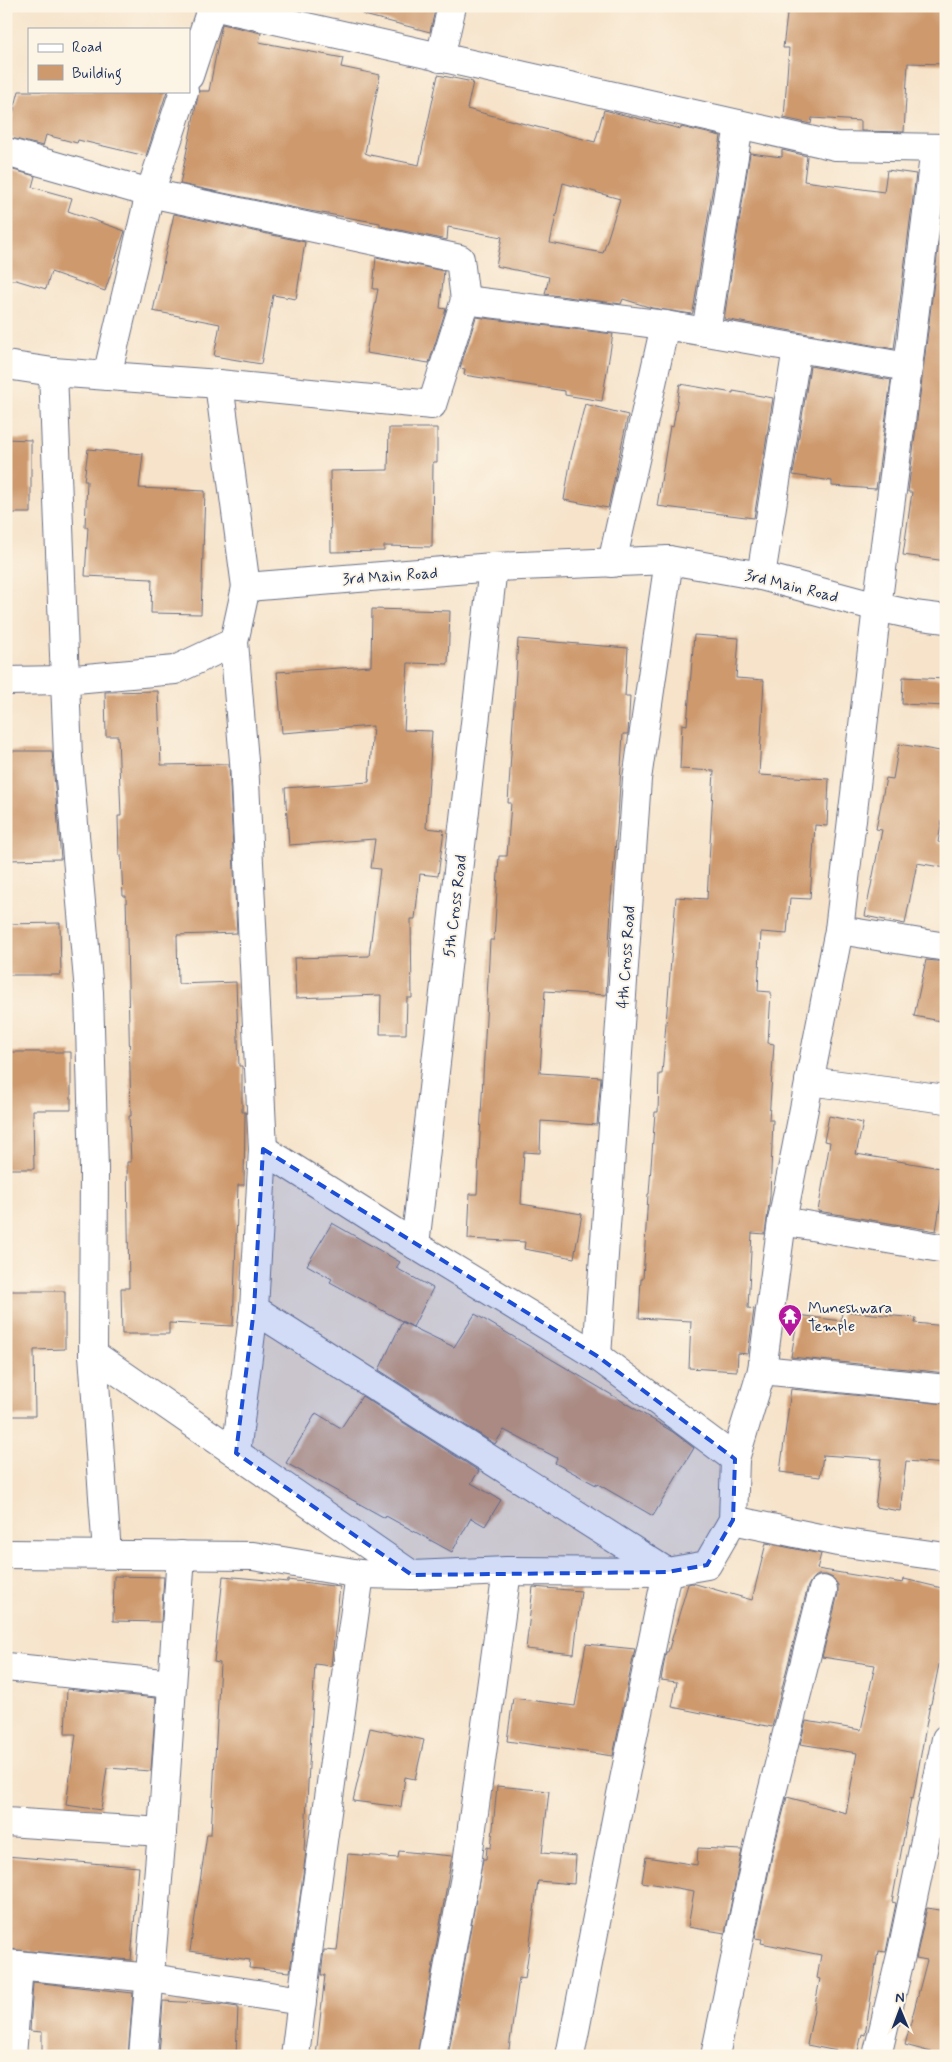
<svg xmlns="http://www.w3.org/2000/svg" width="952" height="2062" font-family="Mynerve,sans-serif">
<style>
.building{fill:#cd996d;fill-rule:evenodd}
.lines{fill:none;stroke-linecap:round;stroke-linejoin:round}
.minor-casing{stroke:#686e84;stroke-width:30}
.tertiary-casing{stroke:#686e84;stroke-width:30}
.minor{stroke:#fff;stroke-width:28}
.tertiary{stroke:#fff;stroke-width:28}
.marked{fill:#1d4ed8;fill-opacity:0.2;stroke:#1d4ed8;stroke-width:4;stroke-dasharray:10 6;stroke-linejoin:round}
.labels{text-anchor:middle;stroke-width:4;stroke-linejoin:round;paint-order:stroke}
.street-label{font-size:16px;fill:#1b2f5e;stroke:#fcf5e5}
.poi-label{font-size:16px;fill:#1b2f5e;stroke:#fcf5e5;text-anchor:start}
</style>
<rect width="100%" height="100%" fill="#fcf5e5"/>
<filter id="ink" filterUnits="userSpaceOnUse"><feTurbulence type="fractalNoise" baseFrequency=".02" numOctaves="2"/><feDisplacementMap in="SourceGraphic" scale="10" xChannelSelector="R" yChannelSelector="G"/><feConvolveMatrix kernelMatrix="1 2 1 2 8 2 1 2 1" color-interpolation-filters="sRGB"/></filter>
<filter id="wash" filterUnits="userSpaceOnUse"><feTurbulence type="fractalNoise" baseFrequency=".0096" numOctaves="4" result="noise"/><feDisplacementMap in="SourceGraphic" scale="20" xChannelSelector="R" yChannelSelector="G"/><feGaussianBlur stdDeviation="1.12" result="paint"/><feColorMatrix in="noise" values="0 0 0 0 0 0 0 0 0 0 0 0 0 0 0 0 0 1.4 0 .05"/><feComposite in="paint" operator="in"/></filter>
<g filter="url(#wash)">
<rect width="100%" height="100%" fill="#f6e3ca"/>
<g id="blocks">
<!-- building -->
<g class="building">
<polygon points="365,6 436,6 430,32 364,15"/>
<polygon points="788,6 946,8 946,64 908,63 904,132 861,131 861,121 812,118 811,124 784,118 789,48 783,48"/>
<path d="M222,24L261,33L259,42L343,58L341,67L380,75L365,153L370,155L419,165L438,75L473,82L467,109L595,142L604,110L681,129V127L721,136L693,312L692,314L652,308L623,299L621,304L545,294L549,277L496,266L502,237L448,227L447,240L380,226V223L310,211L180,184L199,91H209ZM563,183L620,199L603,253L550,243Z"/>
<polygon points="19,91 167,91 146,156 78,140 77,143 46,135 43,146 7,137"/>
<polygon points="782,150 807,156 804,181 884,192 887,170 916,174 894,349 724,319 750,153 782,157"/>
<polygon points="6,168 35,176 32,187 72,198 68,211 125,231 105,291 51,272 46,289 16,280 6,280"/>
<polygon points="943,209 946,209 946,561 903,555 912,492 908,492"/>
<polygon points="174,214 305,242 296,299 273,295 261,364 214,356 220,324 153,311"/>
<polygon points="376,257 444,271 440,308 446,309 429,363 366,353 378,289 373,289"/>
<polygon points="476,317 613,334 602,401 565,395 565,391 464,375 465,369 460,368"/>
<polygon points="810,366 891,380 876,489 832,486 832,481 793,475"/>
<polygon points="680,384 733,393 733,391 773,398 754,518 657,506 670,426 673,427"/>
<polygon points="585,404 628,415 608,508 564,500 571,458"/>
<polygon points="389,428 437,428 437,462 433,462 432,547 384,546 384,551 331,552 330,471 388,470"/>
<polygon points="6,439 31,440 31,513 6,513"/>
<polygon points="88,449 143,454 139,488 205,491 201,614 151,613 152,579 85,576 88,527 85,527 87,481 84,481"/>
<polygon points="372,609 450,611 448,664 408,663 404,730 432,731 426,828 444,830 438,876 420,874 415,919 411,919 412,998 407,998 406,1034 380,1034 381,995 296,998 294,958 369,956 380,869 371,868 375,839 289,845 285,788 369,782 373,726 282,733 277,672 371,666"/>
<polygon points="694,635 739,638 736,678 764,680 759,775 829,779 827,826 815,825 810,899 790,898 787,934 761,932 758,991 771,992 768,1043 774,1044 769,1120 773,1120 770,1196 765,1234 752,1233 748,1308 754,1309 748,1354 738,1353 737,1371 689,1368 691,1321 639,1318 641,1279 643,1279 648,1194 649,1194 655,1112 658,1112 659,1074 662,1074 676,897 707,899 714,771 680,769 682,724 687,725"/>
<polygon points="518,639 628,648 625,696 630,696 628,734 623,734 618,816 610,911 611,911 606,995 545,991 540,1073 601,1077 597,1125 541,1121 540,1153 524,1152 521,1204 582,1214 574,1258 524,1249 525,1242 468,1239 470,1194 477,1194 490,940 494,940 499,856 507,856 511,803 508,803"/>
<polygon points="903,677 946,679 946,706 902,704"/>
<polygon points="158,691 161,765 229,764 237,933 177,935 178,984 236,982 239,1066 242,1066 242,1112 245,1112 244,1185 238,1185 233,1326 169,1323 169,1334 122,1334 121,1288 129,1288 127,1162 131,1162 129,1116 131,1116 127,939 126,896 123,896 121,855 119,856 118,816 121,816 118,736 106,736 105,692"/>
<polygon points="899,744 946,752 946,800 938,842 946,844 946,868 917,863 905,924 865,916 882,830 876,829 886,778 893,779"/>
<polygon points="6,751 52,751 61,859 6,860"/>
<polygon points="60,923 61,975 6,975 6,924"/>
<polygon points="926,960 946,962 946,1022 914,1016"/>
<polygon points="6,1052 71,1052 71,1110 33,1110 34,1169 6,1169"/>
<polygon points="829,1116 863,1123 856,1154 946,1169 936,1231 818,1211 830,1142 824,1141"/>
<polygon points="332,1223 400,1262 396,1268 433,1288 413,1327 330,1282 332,1279 307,1265"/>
<polygon points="6,1291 65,1291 65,1349 34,1350 35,1416 6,1416"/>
<polygon points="842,1311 916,1318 915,1323 946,1326 946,1373 791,1357 798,1315 841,1321"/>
<polygon points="475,1314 622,1401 673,1432 694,1448 653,1516 596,1483 596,1485 555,1463 557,1458 504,1430 495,1444 379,1370 402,1322 454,1347"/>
<polygon points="791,1389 946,1404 946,1464 906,1461 900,1511 875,1507 881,1459 823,1455 820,1477 780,1472"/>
<polygon points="362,1396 479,1471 471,1483 501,1500 485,1526 471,1518 452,1552 386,1516 385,1518 286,1463 316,1413 341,1428"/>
<polygon points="766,1543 821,1554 817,1569 903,1583 904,1579 946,1589 946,1630 931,1704 930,1704 913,1799 911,1798 892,1902 896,1903 886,1952 878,1951 865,2035 862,2034 857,2055 807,2045 820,1979 817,1978 821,1955 761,1943 762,1939 755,1938 773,1851 787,1797 846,1813 857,1753 800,1744 806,1721 861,1730 875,1665 822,1657 838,1594 838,1585 833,1578 826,1575 818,1575 812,1579 808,1586 772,1727 672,1707 677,1682 661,1680 666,1652 668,1652 688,1584 692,1583 752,1600"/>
<polygon points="114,1576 164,1577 161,1622 113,1621"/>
<polygon points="223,1576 288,1582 288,1580 340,1587 331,1666 315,1664 304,1851 306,1852 290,1972 249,1968 250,1960 190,1951 207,1834 211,1834 220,1663 214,1662"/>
<polygon points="533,1587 581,1591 574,1654 526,1649"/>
<polygon points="586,1644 635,1649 613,1756 507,1741 513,1698 575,1706"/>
<polygon points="67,1689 156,1698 151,1771 107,1768 101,1810 66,1805 76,1734 65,1734"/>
<polygon points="370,1728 424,1740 415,1779 405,1777 401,1807 353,1801"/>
<polygon points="497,1786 549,1791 542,1853 576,1856 574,1884 538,1881 525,1979 519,1978 508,2056 448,2056 483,1859 486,1859 487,1847 491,1848"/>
<polygon points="698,1848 742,1850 725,1933 688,1927 694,1891 642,1882 646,1857 697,1865"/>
<polygon points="399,1851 452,1856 417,2056 316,2056 325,1975 321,1975 324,1950 337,1951 348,1854 398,1858"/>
<polygon points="6,1856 139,1867 131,1960 6,1949"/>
<polygon points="927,1908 946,1911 946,2056 905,2045 927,1960 916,1958"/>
<polygon points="33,1982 133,1993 128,2056 42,2056 42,2032 30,2031"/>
<polygon points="163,2001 216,2004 238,2007 236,2056 159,2056"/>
</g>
</g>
</g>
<g filter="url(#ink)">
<use href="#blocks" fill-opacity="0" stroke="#686e84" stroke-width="1"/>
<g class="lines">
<!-- minor casing -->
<g class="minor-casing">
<g id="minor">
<polyline points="213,6 836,146 946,148"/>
<polyline points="440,58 452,6"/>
<polyline points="189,76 212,6"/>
<polyline points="6,152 150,193 460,259 465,300"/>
<polyline points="706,332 739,125"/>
<polyline points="53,372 68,757 89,992 94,1169 93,1354 107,1554"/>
<polyline points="107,376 150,193 184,91"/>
<polyline points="219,384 432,405 465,300 665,325 908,367"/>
<polyline points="612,563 665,325"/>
<polyline points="761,576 797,348"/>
<polyline points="246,587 234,642 244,761 263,1149 254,1309 667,1572 619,1804 570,2056"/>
<polyline points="6,681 64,680 175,670 234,642"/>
<polyline points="839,930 946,947"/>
<polyline points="809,1081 946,1099"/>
<polyline points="263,1149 415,1245 597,1356 735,1459"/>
<polyline points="782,1221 946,1249"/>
<polyline points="415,1245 493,567"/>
<polyline points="93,1354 412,1575"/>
<polyline points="597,1356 637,779 669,560"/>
<polyline points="762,1370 946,1389"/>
<polyline points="236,1453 254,1309"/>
<polyline points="733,1520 838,1542 946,1557"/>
<polyline points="6,1554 253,1556 360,1574 412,1575 507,1571 667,1572 707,1565 733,1520 735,1459 762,1370 782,1221 839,930 877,607 908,367 935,148"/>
<polyline points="6,1667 172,1684"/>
<polyline points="6,1822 162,1832 181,1555"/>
<polyline points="6,1964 151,1978 302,2001"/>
<polyline points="12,2056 19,1965"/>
<polyline points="143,2056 162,1832"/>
<polyline points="295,2056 313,1913 360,1574"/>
<polyline points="432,2056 466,1871 507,1571"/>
<polyline points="715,2056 758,1848 823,1590"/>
<polyline points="877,2056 902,1951 946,1739"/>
</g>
</g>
<!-- tertiary casing -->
<g class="tertiary-casing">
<polyline id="tertiary" points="6,365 53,372 219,384 246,587 493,567 669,560 761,576 877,607 914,615 946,619"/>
</g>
<!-- minor -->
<use href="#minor" class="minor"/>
<!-- tertiary -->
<use href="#tertiary" class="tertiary"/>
</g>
</g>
<!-- marked area -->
<path class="marked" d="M263,1149L597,1356L735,1459L733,1520L707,1565L667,1572L412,1575L236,1453L254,1309Z"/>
<!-- icons -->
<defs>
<g id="temple-pin" transform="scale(1.25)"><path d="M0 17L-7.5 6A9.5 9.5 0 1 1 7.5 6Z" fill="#b5179e" stroke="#fcf5e5"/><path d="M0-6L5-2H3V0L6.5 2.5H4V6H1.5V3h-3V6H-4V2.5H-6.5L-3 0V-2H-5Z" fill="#fff"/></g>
</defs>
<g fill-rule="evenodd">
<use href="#temple-pin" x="790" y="1316"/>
</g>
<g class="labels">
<!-- street labels -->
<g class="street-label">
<text transform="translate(390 575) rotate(-4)" y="6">3rd Main Road</text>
<text transform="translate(792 585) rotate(14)" y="6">3rd Main Road</text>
<text transform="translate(454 906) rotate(-83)" y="6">5th Cross Road</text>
<text transform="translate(625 957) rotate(-86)" y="6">4th Cross Road</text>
</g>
<!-- poi labels -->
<g class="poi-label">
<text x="808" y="1313">Muneshwara<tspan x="808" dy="18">Temple</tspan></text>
</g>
</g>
<!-- margin -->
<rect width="952" height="2062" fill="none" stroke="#fcf5e5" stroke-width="25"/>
<!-- legend -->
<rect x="28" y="28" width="162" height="65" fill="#fcf5e5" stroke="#a2a6af"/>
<rect x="38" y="44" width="25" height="8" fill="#ffffff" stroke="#a2a6af"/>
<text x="72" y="52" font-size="15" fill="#1b2f5e">Road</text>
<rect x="38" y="65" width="25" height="15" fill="#cd996d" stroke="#a2a6af"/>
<text x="72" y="78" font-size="15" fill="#1b2f5e">Building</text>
<!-- north arrow -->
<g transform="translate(900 2010) rotate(359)" stroke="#fcf5e5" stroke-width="4" paint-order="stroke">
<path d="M0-4L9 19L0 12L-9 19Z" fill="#1b2f5e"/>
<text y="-8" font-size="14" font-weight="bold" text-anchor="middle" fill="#1b2f5e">N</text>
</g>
</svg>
